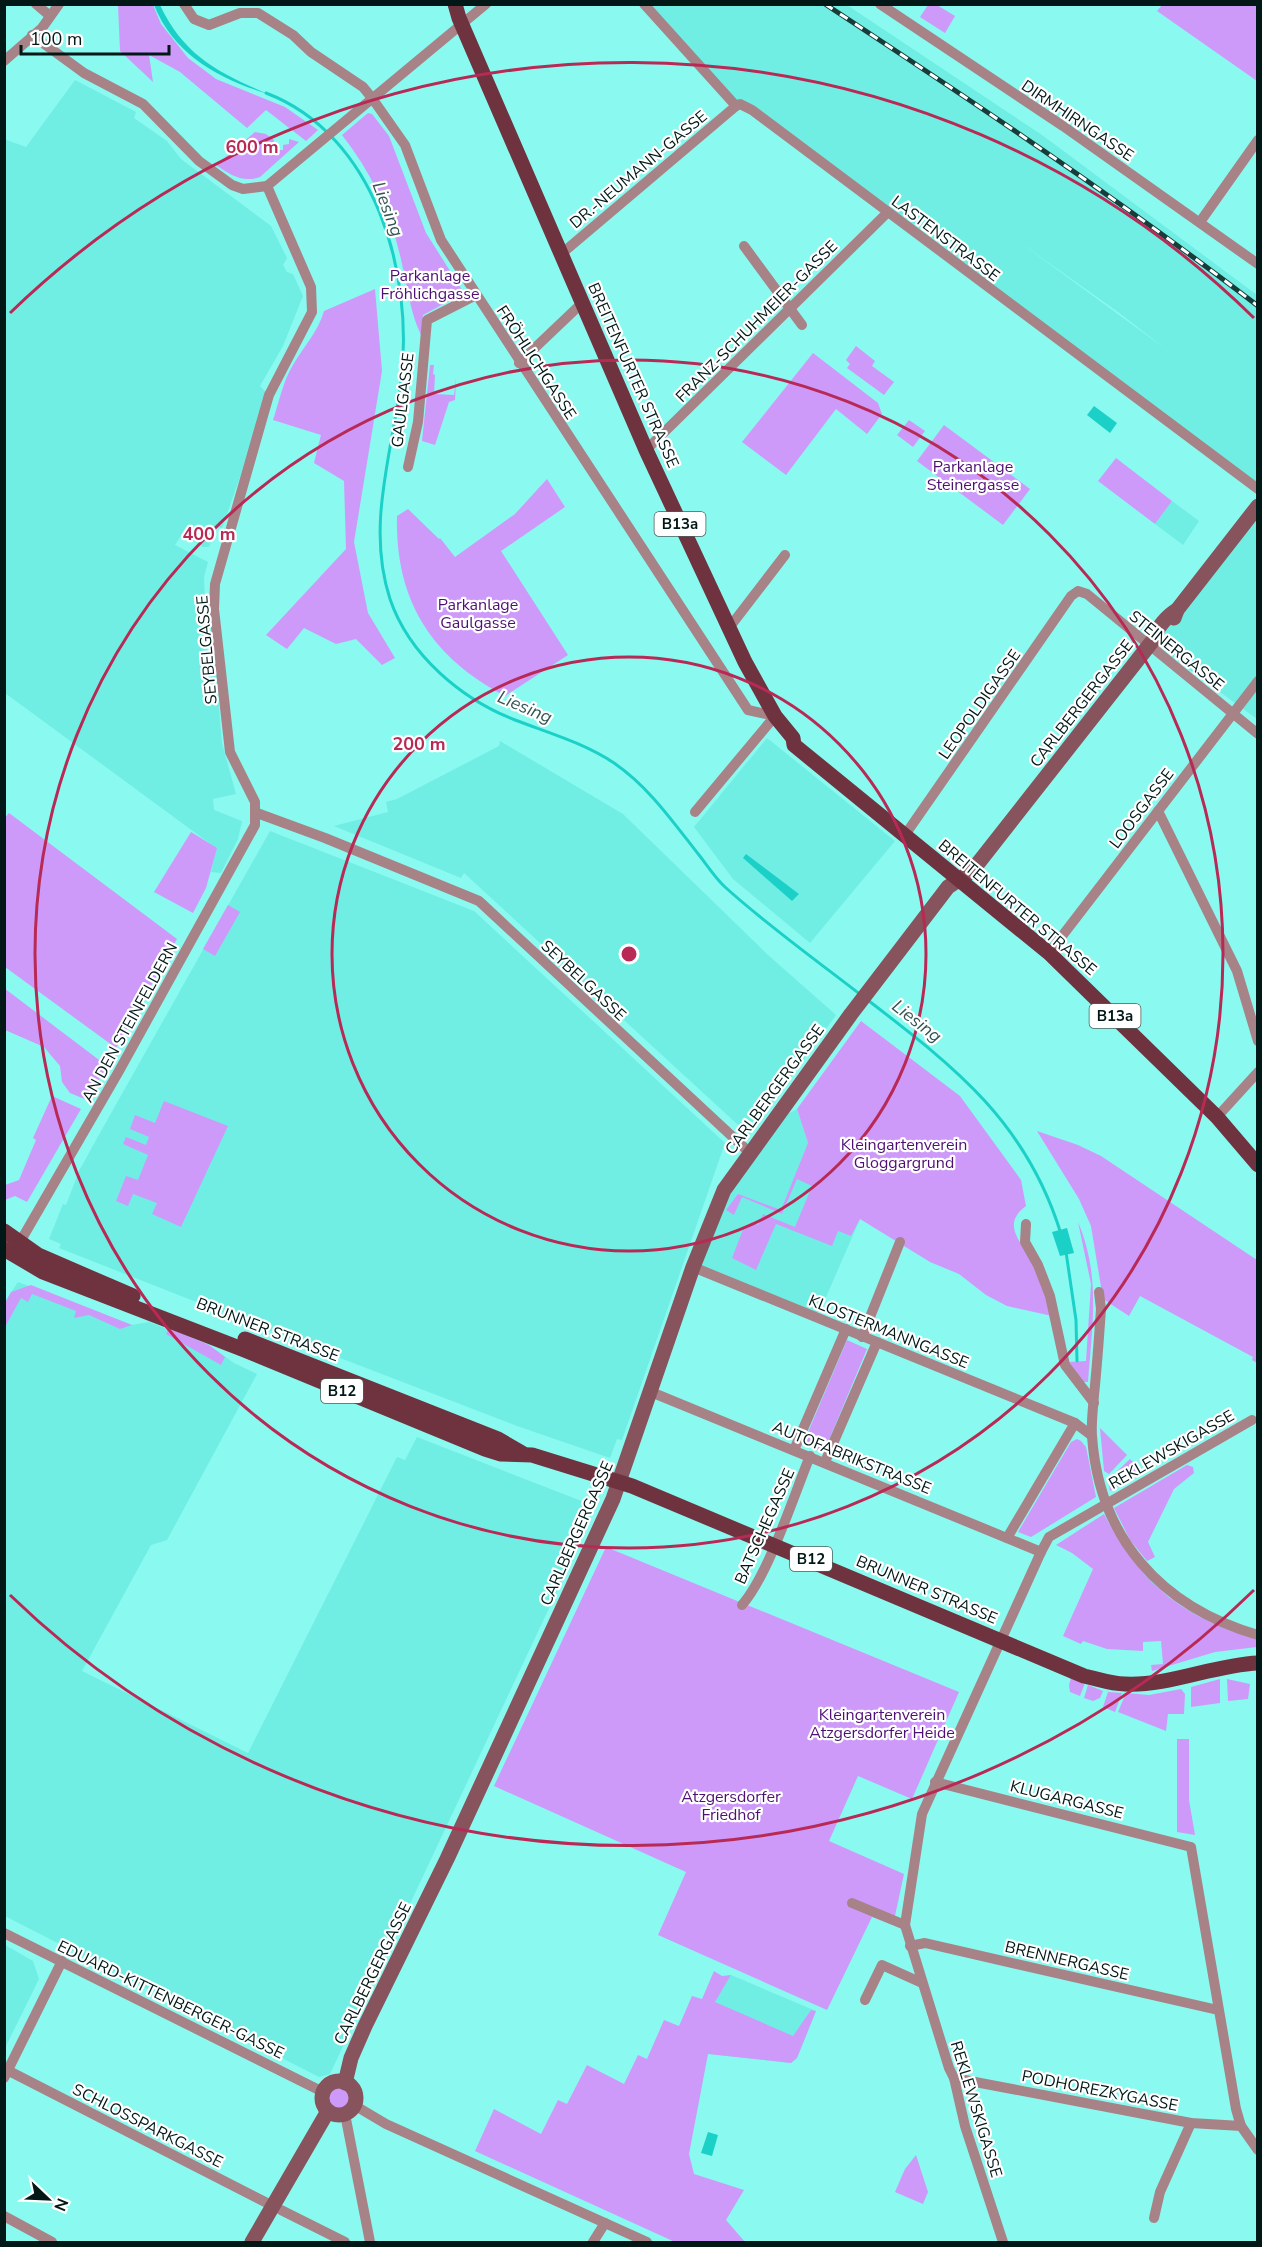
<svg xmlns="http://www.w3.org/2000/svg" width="1262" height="2247" font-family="'Nunito Sans',sans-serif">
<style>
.built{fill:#70eee4;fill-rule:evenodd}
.green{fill:#ce9af9}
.water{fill:#1bd1c7}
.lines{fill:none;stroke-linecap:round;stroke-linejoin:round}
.stream{stroke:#1bd1c7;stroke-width:3}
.street{stroke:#a78287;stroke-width:10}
.secondary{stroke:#87535c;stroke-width:15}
.primary{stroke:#6f323f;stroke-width:15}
.rail-casing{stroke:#173c39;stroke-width:5}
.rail{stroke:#fff;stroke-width:3;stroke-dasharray:9;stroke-linecap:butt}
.ring{fill:none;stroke:#b92955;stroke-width:3}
.labels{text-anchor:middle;stroke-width:4.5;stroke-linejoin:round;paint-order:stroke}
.shield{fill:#fff;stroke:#4d5d5c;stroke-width:1.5}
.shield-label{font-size:15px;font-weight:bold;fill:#011816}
.street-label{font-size:16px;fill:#011816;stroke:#fff}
.park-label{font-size:16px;fill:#4f1074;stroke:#fff}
.water-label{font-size:18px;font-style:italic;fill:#345552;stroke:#fff}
.centre{fill:#b92955;stroke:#fff;stroke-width:3}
.ring-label{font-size:18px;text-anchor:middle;font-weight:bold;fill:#b92955;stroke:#fff;stroke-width:4.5;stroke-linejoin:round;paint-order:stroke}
</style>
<rect width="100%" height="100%" fill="#8af9f0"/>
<!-- built -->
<g class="built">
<path d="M644,5H847L1042,135L1257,295V491L735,103ZM1018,241L1118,312L1167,350Z"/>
<polygon points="75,80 136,112 134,118 167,141 181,159 271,226 287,258 283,265 287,272 293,274 303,296 283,346 260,386 269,395 222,528 217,527 209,547 203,547 182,534 175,545 208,562 204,577 208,667 216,673 222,743 236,794 213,799 214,810 242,821 238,839 221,873 211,872 216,848 5,693 4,139 26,147"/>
<polygon points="1257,498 1257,719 1149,640 1228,542"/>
<polygon points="1172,501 1199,521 1183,545 1155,524"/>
<polygon points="767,738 895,841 810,943 733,879 694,827"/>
<polygon points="500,741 623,814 767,954 836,1015 749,1135 464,873 461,878 334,826 388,812 386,802 397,799 499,746"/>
<polygon points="270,831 474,911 725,1143 622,1440 617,1439 610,1458 517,1426 288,1338 59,1248 61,1244 49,1239 63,1204 66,1205 79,1171 96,1140"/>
<polygon points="797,1109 808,1143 860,1219 820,1311 811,1315 693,1267 712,1214 774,1121"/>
<polygon points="18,1282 132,1325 149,1322 207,1344 234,1363 257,1374 167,1540 151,1545 82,1671 248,1753 397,1457 405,1460 417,1437 584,1502 590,1521 330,2074 319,2077 5,1916 4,1303"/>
<polygon points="5,1945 33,1961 39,1979 5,2048"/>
<polygon points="731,1975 816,2011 797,2058 791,2063 683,2051"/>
</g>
<!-- green -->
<g class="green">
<polygon points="118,5 153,5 161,24 188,58 216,79 285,107 318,130 306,141 266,110 247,128 180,72 149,55 153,82 120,51"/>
<polygon points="928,5 937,5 955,16 945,33 920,17"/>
<polygon points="1162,5 1257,5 1257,81 1157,11"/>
<path d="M368,113L372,114L389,136L426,233L464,293L423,315L421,335C410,312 408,289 402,264C392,216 372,173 342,135Z"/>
<path d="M255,132L266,134L274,140V150H283V145L289,144V139L299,142L260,177C242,183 231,175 216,165Z"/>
<path d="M375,289L382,371L354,542L368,613L395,658L382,665L356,639L336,644L304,628L287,649L266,635L346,549L344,481L314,463L321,435L273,420C279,402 283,381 293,365C304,346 318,332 324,311Z"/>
<polygon points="856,346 875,361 872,366 894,382 884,395 847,368 850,364 846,360"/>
<polygon points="813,353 878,403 882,414 867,434 836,409 786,475 742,442"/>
<polygon points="430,365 434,365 433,374 435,375 434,394 454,395 456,378 455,400 449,402 435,445 422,441"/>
<polygon points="909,420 925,431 913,447 897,435"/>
<polygon points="944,425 1030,489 1003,525 917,461"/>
<polygon points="1116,458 1172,501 1155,524 1098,481"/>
<path d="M547,479L565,507L501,551L568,655L505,696C431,657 395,600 397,516L408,509L439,539L440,538L455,557L515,514Z"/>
<polygon points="9,813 177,939 116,1048 5,967 4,819"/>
<polygon points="191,832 217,848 206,888 193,913 154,892"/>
<polygon points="228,905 240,912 215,956 203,949"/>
<polygon points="4,988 107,1066 87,1100 70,1093 62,1082 60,1066 44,1047 5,1030"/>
<path d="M861,1021L960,1096L1021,1180L1026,1206C998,1226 1026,1246 1035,1267C1042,1283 1046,1300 1052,1316L1007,1306L986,1295L959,1274L930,1262L860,1219L851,1236L838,1231L832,1246L776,1224L756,1270L732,1258L744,1227L752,1222L758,1225L763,1214L795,1227L812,1186L797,1179L782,1214L742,1197L734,1215L726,1210L738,1194L781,1210L808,1143L797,1109Z"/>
<polygon points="52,1096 81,1109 27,1202 15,1196 5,1200 5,1185 19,1180 36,1140 33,1138"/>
<polygon points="164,1101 228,1126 181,1227 152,1214 157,1203 133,1194 128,1206 116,1201 126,1176 138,1180 148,1155 123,1144 126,1137 146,1145 149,1137 130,1129 135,1115 155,1123"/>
<polygon points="1037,1131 1078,1145 1101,1156 1257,1260 1257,1363 1252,1360 1253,1357 1140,1296 1129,1316 1103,1299 1091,1226 1079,1199"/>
<path d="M1078,1222C1101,1276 1092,1326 1088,1382H1082L1068,1362L1086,1361L1091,1284Z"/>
<polygon points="31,1285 132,1325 120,1329 89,1315 74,1318 76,1311 32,1294 28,1302 21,1298 5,1327 5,1303 11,1292"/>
<polygon points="169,1328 209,1345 225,1357 221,1365 166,1334"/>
<polygon points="847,1340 867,1349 824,1452 803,1444"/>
<polygon points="1100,1428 1127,1455 1109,1474 1104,1471"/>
<polygon points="1077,1439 1081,1441 1086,1447 1096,1497 1031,1537 1018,1532 1071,1442"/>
<polygon points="1130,1459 1143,1472 1110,1491 1108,1480"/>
<polygon points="1187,1465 1193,1467 1194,1473 1174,1489 1148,1542 1155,1557 1147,1561 1130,1540 1114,1508"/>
<path d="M1104,1514C1140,1584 1183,1618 1257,1639V1647L1215,1652L1152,1671L1151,1665L1163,1664L1161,1641L1143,1642V1651L1107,1649L1083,1641L1081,1644L1063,1636L1093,1569L1072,1553L1056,1545Z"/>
<polygon points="606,1547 959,1692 912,1799 858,1776 829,1841 904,1874 893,1925 872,1917 827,2010 658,1935 686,1872 494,1786"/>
<polygon points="1071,1678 1085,1683 1080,1696 1070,1692 1069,1685"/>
<polygon points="1220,1679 1220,1703 1191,1707 1191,1687"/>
<polygon points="1227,1679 1250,1684 1248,1699 1228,1701"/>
<polygon points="1088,1685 1103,1691 1100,1698 1093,1701 1084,1698"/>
<polygon points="1181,1689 1185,1694 1184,1714 1168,1714 1166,1731 1118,1712 1126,1693 1149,1695"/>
<polygon points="1108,1692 1122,1693 1115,1712 1103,1707"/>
<polygon points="1177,1739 1189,1739 1189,1800 1195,1835 1177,1832"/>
<polygon points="714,1971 722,1976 731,1975 715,2002 793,2036 811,2010 816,2011 797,2058 791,2063 708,2054 689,2154 694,2174 744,2190 726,2220 745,2242 675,2242 475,2151 494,2109 541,2134 558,2100 567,2104 587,2065 624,2084 638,2055 647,2059 664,2020 679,2026 692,1996 702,1999"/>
<circle cx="339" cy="2098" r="10"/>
<polygon points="916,2155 928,2192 923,2204 895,2192 905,2169"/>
</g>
<!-- water -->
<g class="water">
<path d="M154,5H160C184,56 219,73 268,94C219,79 174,55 154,5Z"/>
<polygon points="1094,406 1117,423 1110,433 1087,415"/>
<polygon points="746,854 799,894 792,901 743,858"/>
<polygon points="1067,1228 1074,1253 1060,1256 1052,1232"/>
<polygon points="708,2132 718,2135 712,2156 701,2153"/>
</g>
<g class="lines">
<!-- stream -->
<g class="stream">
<path d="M266,93C376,135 414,274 401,381C392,454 366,526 390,599C409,655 461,699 515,720C549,733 584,743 614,763C649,787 673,822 699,855C707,865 715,878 725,887C768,926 816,960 861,995"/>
<path d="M869,1001C956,1068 1027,1123 1061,1234"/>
<polyline points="1066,1252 1076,1320 1077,1361"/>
</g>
<!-- street -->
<g class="street">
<polyline points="36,4 50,16"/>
<polyline points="184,4 194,19 209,25 240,13 258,13 293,35 311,52 363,87 372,98 405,145 441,240 748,710 775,716 695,812"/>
<polyline points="644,4 736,106 740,104 752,110 1258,489"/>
<polyline points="880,4 1063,126 1258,264"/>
<polyline points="32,35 84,73 143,104 199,161 232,185 243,189 267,186"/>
<polyline points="4,61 42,28 59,4"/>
<polyline points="267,186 486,4"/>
<polyline points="1200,222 1258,140"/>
<polyline points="744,246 802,325"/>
<polyline points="560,255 736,106"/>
<polyline points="519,363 582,303"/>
<polyline points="646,450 887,213"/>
<polyline points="408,467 418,422 427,320 476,295"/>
<polyline points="729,628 785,555"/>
<polyline points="1158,811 1237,971 1258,1041"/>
<polyline points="257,813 325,838 479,901 750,1153"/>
<polyline points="905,835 1071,596 1078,591 1087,594 1258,734"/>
<polyline points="1049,953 1258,681"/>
<polyline points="1217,1117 1258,1072"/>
<polyline points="1026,1224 1025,1242 1038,1265 1050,1296 1065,1365 1094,1403"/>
<polyline points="20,1242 119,1071 255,825 255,802 230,752 214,609 215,584 269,395 312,312 311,287 267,186"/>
<polyline points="693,1267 1075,1423 1091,1435"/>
<path d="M1099,1292L1101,1309C1099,1338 1097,1367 1094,1395C1093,1409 1091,1423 1092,1436C1099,1538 1161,1607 1258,1635"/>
<polyline points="862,1337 900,1242"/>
<polyline points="651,1392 1041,1552"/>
<polyline points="794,1450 846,1329"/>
<polyline points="825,1462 877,1342"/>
<polyline points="1007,1538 1075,1423"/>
<path d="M742,1605C768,1576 794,1495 810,1456"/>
<polyline points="935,1782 1191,1847 1236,2109 1241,2126 1258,2150"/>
<polyline points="852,1903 905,1925"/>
<polyline points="4,1933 323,2092"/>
<polyline points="910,1946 925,1943 1218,2010"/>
<polyline points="865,2000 882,1965 922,1983"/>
<polyline points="9,2071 273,2206"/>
<polyline points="4,2078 62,1961"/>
<polyline points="954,2078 1191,2123 1241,2126"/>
<polyline points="354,2105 386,2124 647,2242"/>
<polyline points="345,2114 370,2242"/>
<polyline points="281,2210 345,2242"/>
<polyline points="4,2216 52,2242"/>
<polyline points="1154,2218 1160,2192 1191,2123"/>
<polyline points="593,2242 605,2223"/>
<polyline points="1003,2242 965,2126 954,2078 949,2068 905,1925 922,1814 1041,1552 1049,1537 1252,1420"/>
</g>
<!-- secondary -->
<g class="secondary">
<polyline points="1174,618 1177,610 1258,506"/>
<circle cx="339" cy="2098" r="17"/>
<path d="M345,2083L351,2058L365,2026L447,1859L613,1499L693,1267L724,1190L851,1014L948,887L972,871L1154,639C1156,628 1168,615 1177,610"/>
<polyline points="252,2242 328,2111"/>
</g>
<!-- primary -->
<g class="primary">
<polyline points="455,4 459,18 646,450 745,662 775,716 793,738 794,745 1049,953 1217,1117 1258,1165"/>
<polyline points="4,1231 38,1255 133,1296"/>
<path d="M4,1249L43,1272L242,1349L485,1449L501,1454L532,1455L632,1486L1084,1676C1098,1679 1111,1684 1125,1684C1170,1686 1213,1665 1258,1663"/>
<polyline points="245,1339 498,1439 522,1453"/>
</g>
<!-- rail casing -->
<g class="rail-casing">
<path id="rail" d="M825,4C972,101 1119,199 1258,306"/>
</g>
<!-- rail -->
<use href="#rail" class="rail"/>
</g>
<!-- distance rings -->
<g class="ring">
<circle cx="629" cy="954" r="297"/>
<circle cx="629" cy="954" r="594"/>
<path d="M1254 1590A891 891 0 0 1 10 1595M10 313A891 891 0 0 1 1254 318"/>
</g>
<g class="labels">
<!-- shield labels -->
<g class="shield">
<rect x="654.5" y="512" width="51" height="24" rx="4.5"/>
<rect x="1089.5" y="1004" width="51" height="24" rx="4.5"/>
<rect x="321" y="1379" width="42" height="24" rx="4.5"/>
<rect x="790" y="1547" width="42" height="24" rx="4.5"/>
</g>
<g class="shield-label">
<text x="680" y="529">B13a</text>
<text x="1115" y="1021">B13a</text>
<text x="342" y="1396">B12</text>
<text x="811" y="1564">B12</text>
</g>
<!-- street labels -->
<g class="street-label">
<text transform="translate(1078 120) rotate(34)" y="6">DIRMHIRNGASSE</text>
<text transform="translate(638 169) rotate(-40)" y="6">DR.-NEUMANN-GASSE</text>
<text transform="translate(946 238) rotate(37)" y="6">LASTENSTRASSE</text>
<text transform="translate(756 321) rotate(-45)" y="6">FRANZ-SCHUHMEIER-GASSE</text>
<text transform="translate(537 362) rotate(57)" y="6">FRÖHLICHGASSE</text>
<text transform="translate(634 375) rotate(66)" y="6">BREITENFURTER STRASSE</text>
<text transform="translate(402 400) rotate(-83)" y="6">GAULGASSE</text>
<text transform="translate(206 650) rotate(-95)" y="6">SEYBELGASSE</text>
<text transform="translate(1177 650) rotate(39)" y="6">STEINERGASSE</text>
<text transform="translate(1081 703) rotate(-52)" y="6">CARLBERGERGASSE</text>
<text transform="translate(979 704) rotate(-55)" y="6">LEOPOLDIGASSE</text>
<text transform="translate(1141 808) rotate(-53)" y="6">LOOSGASSE</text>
<text transform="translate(1018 907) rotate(40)" y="6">BREITENFURTER STRASSE</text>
<text transform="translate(584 980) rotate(43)" y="6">SEYBELGASSE</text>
<text transform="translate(129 1022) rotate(-61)" y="6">AN DEN STEINFELDERN</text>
<text transform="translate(774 1089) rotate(-54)" y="6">CARLBERGERGASSE</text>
<text transform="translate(268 1329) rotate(21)" y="6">BRUNNER STRASSE</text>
<text transform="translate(889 1331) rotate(22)" y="6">KLOSTERMANNGASSE</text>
<text transform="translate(1171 1449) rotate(-30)" y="6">REKLEWSKIGASSE</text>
<text transform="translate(852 1457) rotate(22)" y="6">AUTOFABRIKSTRASSE</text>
<text transform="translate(764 1526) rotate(-66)" y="6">BATSCHEGASSE</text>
<text transform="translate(576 1533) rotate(-66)" y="6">CARLBERGERGASSE</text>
<text transform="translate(927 1589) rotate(23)" y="6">BRUNNER STRASSE</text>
<text transform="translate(1067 1799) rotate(14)" y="6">KLUGARGASSE</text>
<text transform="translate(1067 1960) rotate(13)" y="6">BRENNERGASSE</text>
<text transform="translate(372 1973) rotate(-64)" y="6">CARLBERGERGASSE</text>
<text transform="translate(171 1999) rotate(26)" y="6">EDUARD-KITTENBERGER-GASSE</text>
<text transform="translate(1100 2090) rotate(11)" y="6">PODHOREZKYGASSE</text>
<text transform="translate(977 2109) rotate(73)" y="6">REKLEWSKIGASSE</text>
<text transform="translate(148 2125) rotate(27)" y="6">SCHLOSSPARKGASSE</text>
</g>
<!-- park labels -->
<g class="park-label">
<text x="430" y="281">Parkanlage<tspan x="430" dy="18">Fröhlichgasse</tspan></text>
<text x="973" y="472">Parkanlage<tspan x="973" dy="18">Steinergasse</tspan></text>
<text x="478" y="610">Parkanlage<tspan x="478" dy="18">Gaulgasse</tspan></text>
<text x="904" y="1150">Kleingartenverein<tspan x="904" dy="18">Gloggargrund</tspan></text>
<text x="882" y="1720">Kleingartenverein<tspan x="882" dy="18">Atzgersdorfer Heide</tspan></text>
<text x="731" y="1802">Atzgersdorfer<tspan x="731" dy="18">Friedhof</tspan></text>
</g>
<!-- water labels -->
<g class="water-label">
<text transform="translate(388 209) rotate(69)" y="6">Liesing</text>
<text transform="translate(525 707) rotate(23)" y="6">Liesing</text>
<text transform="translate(917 1021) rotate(38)" y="6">Liesing</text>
</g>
</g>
<circle cx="629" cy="954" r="9" class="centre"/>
<g class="ring-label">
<text x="252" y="153">600 m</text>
<text x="209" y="540">400 m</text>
<text x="419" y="750">200 m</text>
</g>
<!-- border -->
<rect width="1262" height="2247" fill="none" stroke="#011816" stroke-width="12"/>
<!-- north arrow -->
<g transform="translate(48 2199) rotate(113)" stroke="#ffffff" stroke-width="4.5" paint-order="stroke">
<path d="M0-4.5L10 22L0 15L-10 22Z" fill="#011816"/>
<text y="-9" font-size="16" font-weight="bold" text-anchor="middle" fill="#011816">N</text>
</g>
<!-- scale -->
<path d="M21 45v9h148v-9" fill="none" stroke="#011816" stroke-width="3"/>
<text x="30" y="45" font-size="18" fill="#011816" stroke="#ffffff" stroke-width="4.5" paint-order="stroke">100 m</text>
</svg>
